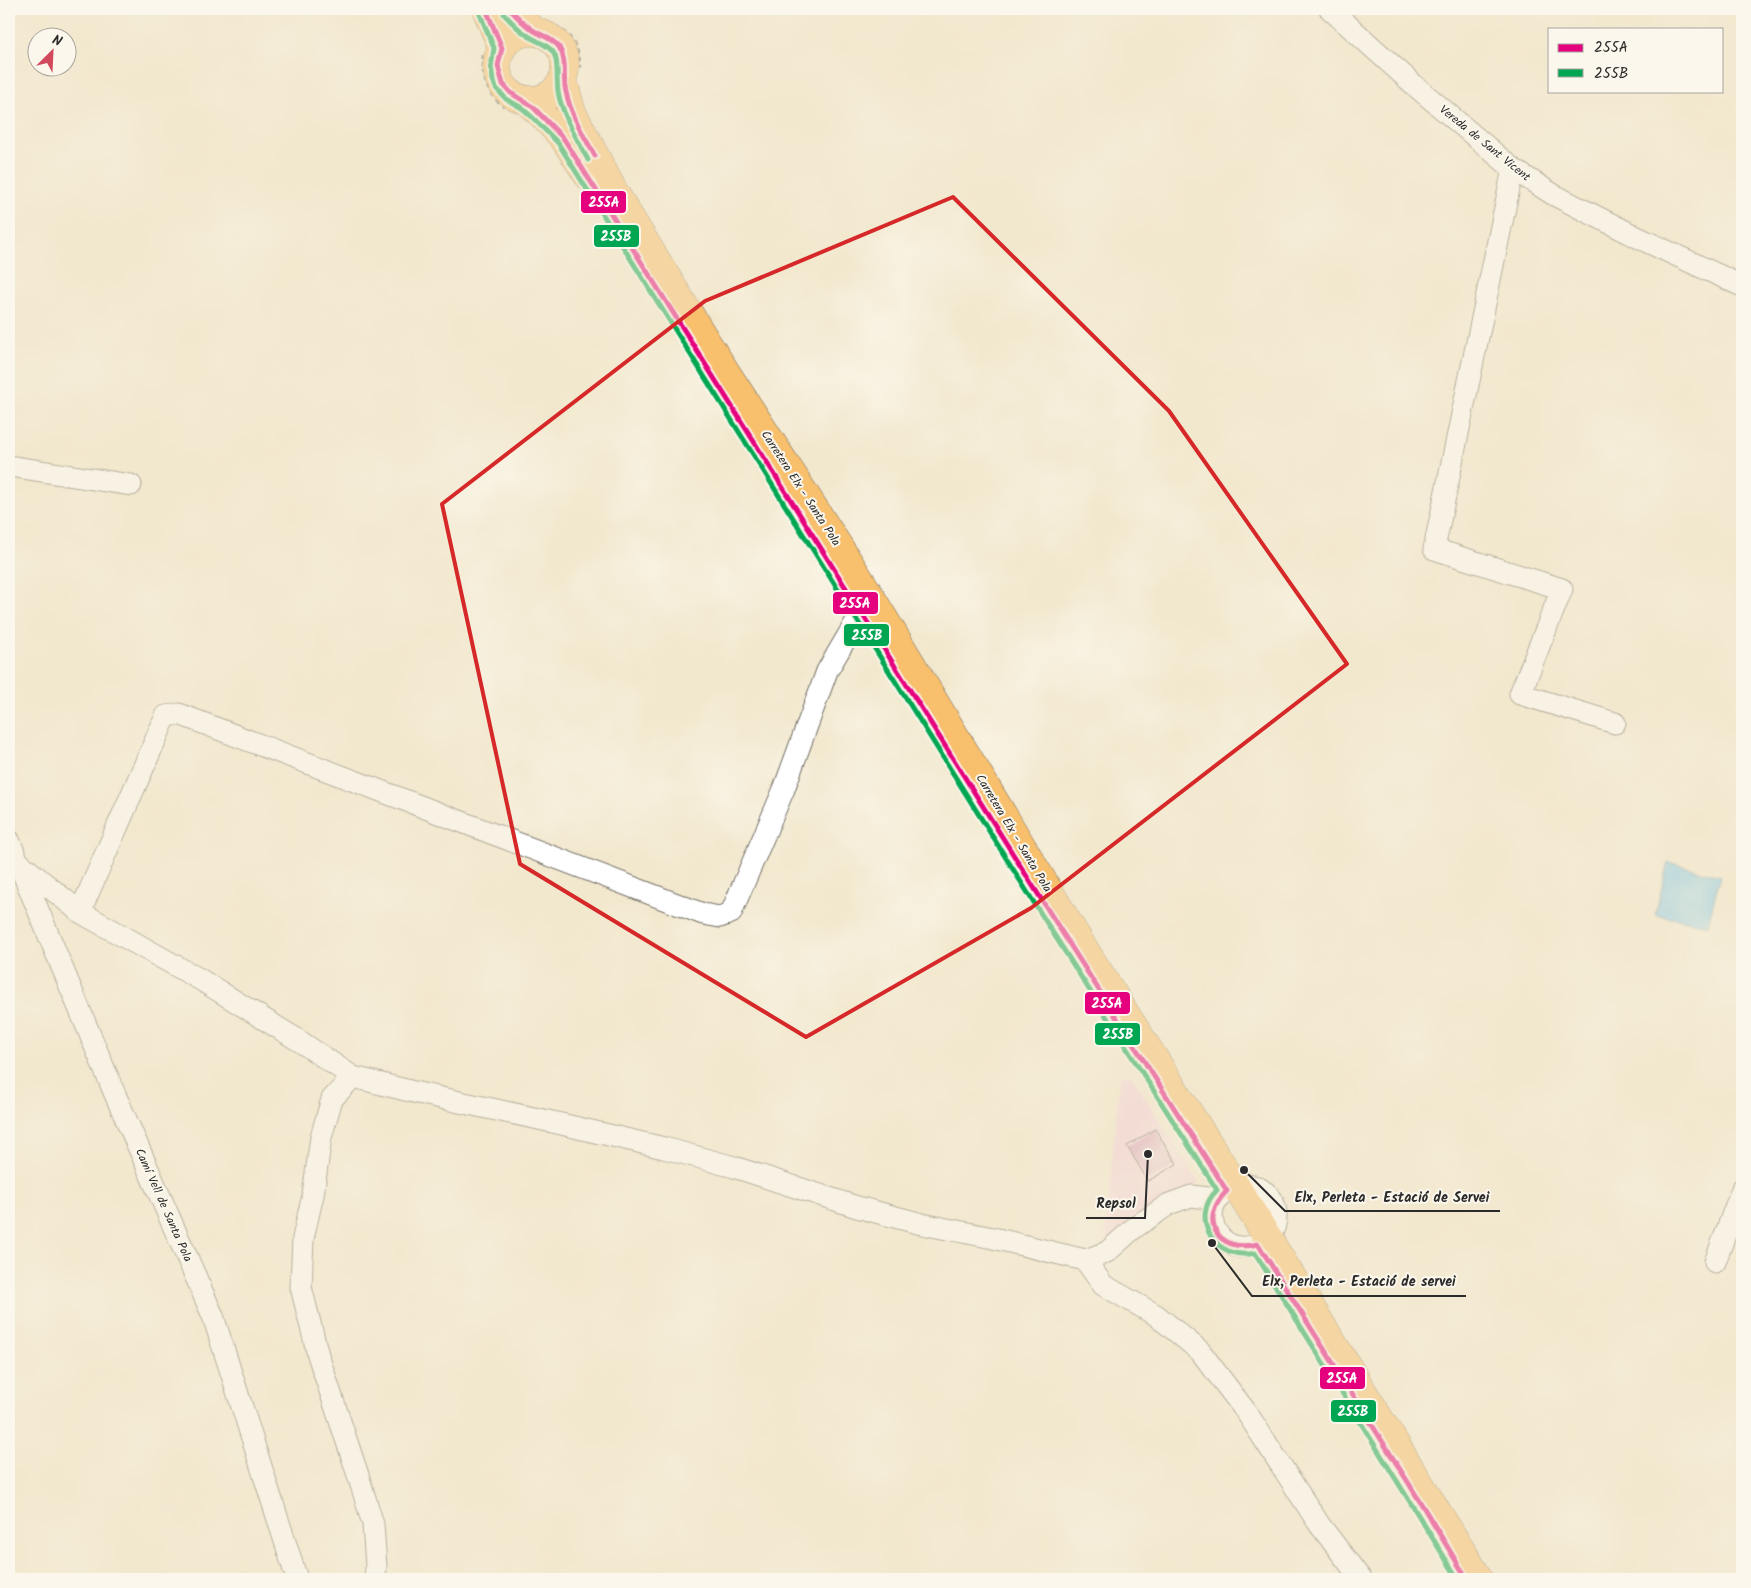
<svg xmlns="http://www.w3.org/2000/svg" width="1751" height="1588" font-family="Kalam,sans-serif">
<style>
.built{fill:#f4cfdc}
.water{fill:#6ec3eb;stroke:#4c778b}
.building{fill:#d69abc}
.lines{fill:none;stroke-linecap:round;stroke-linejoin:round}
.minor-casing{stroke:#716d64;stroke-width:23}
.major-casing{stroke:#716d64;stroke-width:29}
.path{stroke:#716d64;stroke-width:3;stroke-dasharray:4 4;stroke-linecap:butt}
.minor{stroke:#fff;stroke-width:21}
.major{stroke:#f8bf6c;stroke-width:28}
.bus-1-casing{stroke:#fbf7ec;stroke-width:9}
.bus-2-casing{stroke:#fbf7ec;stroke-width:9}
.bus-1{stroke:#e5007d;stroke-width:5}
.bus-2{stroke:#00a651;stroke-width:5}
.marked{fill:none;stroke:#d62828;stroke-width:4;stroke-linejoin:round}
.labels{text-anchor:middle;stroke-width:4;stroke-linejoin:round;paint-order:stroke}
.street-label{font-size:12px;fill:#2b2b2b;stroke:#fbf7ec}
.leader{fill:none;stroke:#2b2b2b;stroke-width:2}
.callout-dot{fill:#2b2b2b;stroke:#fbf7ec;stroke-width:2}
.callout-label{font-size:14px;text-anchor:middle;font-weight:bold;fill:#2b2b2b;stroke:#fbf7ec;stroke-width:4;stroke-linejoin:round;paint-order:stroke}
.line-badge{stroke:#fbf7ec;stroke-width:2}
.badge-label{font-size:14px;text-anchor:middle;font-weight:bold;fill:#fff}
</style>
<rect width="100%" height="100%" fill="#fbf7ec"/>
<filter id="ink" filterUnits="userSpaceOnUse"><feTurbulence type="fractalNoise" baseFrequency=".02" numOctaves="2"/><feDisplacementMap in="SourceGraphic" scale="10" xChannelSelector="R" yChannelSelector="G"/><feConvolveMatrix kernelMatrix="1 2 1 2 8 2 1 2 1" color-interpolation-filters="sRGB"/></filter>
<filter id="wash" filterUnits="userSpaceOnUse"><feTurbulence type="fractalNoise" baseFrequency=".0096" numOctaves="4" result="noise"/><feDisplacementMap in="SourceGraphic" scale="20" xChannelSelector="R" yChannelSelector="G"/><feGaussianBlur stdDeviation="1.12" result="paint"/><feColorMatrix in="noise" values="0 0 0 0 0 0 0 0 0 0 0 0 0 0 0 0 0 1.4 0 .05"/><feComposite in="paint" operator="in"/></filter>
<g filter="url(#wash)">
<rect width="100%" height="100%" fill="#f2e8ce"/>
<!-- built -->
<polygon class="built" points="1120,1075 1131,1075 1199,1183 1105,1241"/>
<!-- water -->
<polygon class="water" points="1668,862 1720,876 1708,925 1655,915"/>
<g id="blocks">
<!-- building -->
<polygon class="building" points="1155,1129 1177,1164 1148,1181 1127,1146"/>
</g>
</g>
<g filter="url(#ink)">
<use href="#blocks" fill-opacity="0" stroke="#716d64" stroke-width="1"/>
<g class="lines">
<!-- minor casing -->
<g class="minor-casing">
<g id="minor">
<polyline points="1330,9 1413,84 1513,169 1554,195 1641,239 1742,286"/>
<polyline points="1513,169 1434,549 1562,589 1520,694 1615,723"/>
<polyline points="9,466 131,485"/>
<polyline points="9,840 114,1092 213,1316 297,1579"/>
<polyline points="17,861 80,912 201,980 301,1042 353,1077 418,1093 557,1123 664,1148 734,1167 857,1207 922,1224 993,1238 1085,1260 1107,1252 1134,1228 1169,1204 1191,1196 1218,1199"/>
<polyline points="80,912 166,716 179,714 703,914 720,917 731,913 784,789 827,671 857,620 864,614"/>
<polyline points="353,1077 332,1099 321,1137 313,1195 303,1238 301,1287 318,1355 358,1475 373,1524 376,1566 375,1579"/>
<path d="M1235,1185C1245,1185 1254,1184 1262,1190C1279,1200 1280,1224 1268,1238"/>
<path d="M1226,1191C1195,1213 1221,1260 1258,1244"/>
<polyline points="1085,1260 1103,1285 1156,1315 1200,1351 1247,1413 1319,1524 1361,1579"/>
<polyline points="1715,1262 1742,1189"/>
</g>
</g>
<!-- major casing -->
<g class="major-casing">
<g id="major">
<polyline points="486,9 502,48"/>
<polyline points="510,9 536,32"/>
<circle cx="531" cy="66" r="34"/>
<polyline points="563,80 572,112 613,190 708,344 865,587 1081,944 1235,1185 1479,1579"/>
<polyline points="525,100 543,116 564,139 589,177"/>
</g>
</g>
<!-- path -->
<g class="path">
<path d="M556,26C572,36 580,49 580,68"/>
<path d="M482,55C482,74 486,95 504,106"/>
<polyline points="808,542 847,605"/>
<polyline points="867,638 927,734"/>
</g>
<!-- minor -->
<use href="#minor" class="minor"/>
<!-- major -->
<use href="#major" class="major"/>
<!-- bus-1 casing -->
<g class="bus-1-casing">
<g id="bus-1">
<path d="M486,9L502,48L498,66L503,84L511,93L533,107L564,139L1060,929L1227,1191C1197,1220 1218,1254 1258,1244L1408,1482L1467,1579"/>
<path d="M510,9C517,17 524,24 533,30C542,36 552,38 559,47C568,61 562,77 566,92C571,115 584,136 595,156"/>
</g>
</g>
<!-- bus-2 casing -->
<g class="bus-2-casing">
<g id="bus-2">
<path d="M479,12L494,48L491,67L493,80L496,88L506,99L522,108L532,117L558,143L1053,933L1217,1190C1188,1219 1216,1262 1255,1253L1458,1579"/>
<path d="M504,14C512,23 520,31 530,37C538,42 547,44 553,52C560,62 555,82 559,97C565,119 577,139 588,160"/>
</g>
</g>
<!-- bus-1 -->
<use href="#bus-1" class="bus-1"/>
<!-- bus-2 -->
<use href="#bus-2" class="bus-2"/>
</g>
</g>
<!-- marked area -->
<path d="M0 0H1751V1588H0ZM953,197L1169,411L1347,664L1031,908L806,1037L520,864L442,504L705,301Z" fill="#f2e8ce" fill-opacity=".55" fill-rule="evenodd"/>
<path class="marked" d="M953,197L1169,411L1347,664L1031,908L806,1037L520,864L442,504L705,301Z"/>
<g class="labels">
<!-- street labels -->
<g class="street-label">
<text transform="translate(1485 143) rotate(39)" y="4">Vereda de Sant Vicent</text>
<text transform="translate(801 488) rotate(57)" y="4">Carretera Elx - Santa Pola</text>
<text transform="translate(1014 833) rotate(59)" y="4">Carretera Elx - Santa Pola</text>
<text transform="translate(164 1205) rotate(66)" y="4">Camí Vell de Santa Pola</text>
</g>
</g>
<!-- callouts -->
<path class="leader" d="M1244 1170L1285 1211H1500M1148 1154L1145 1218H1086M1212 1243L1252 1296H1466"/>
<g class="callout-dot">
<circle cx="1244" cy="1170" r="5"/>
<circle cx="1148" cy="1154" r="5"/>
<circle cx="1212" cy="1243" r="5"/>
</g>
<g class="callout-label">
<text x="1392" y="1202">Elx, Perleta - Estació de Servei</text>
<text x="1116" y="1208">Repsol</text>
<text x="1359" y="1286">Elx, Perleta - Estació de servei</text>
</g>
<g class="line-badge">
<rect x="580" y="190" width="47" height="24" rx="5" fill="#e5007d"/>
<rect x="593" y="224" width="47" height="24" rx="5" fill="#00a651"/>
<rect x="832" y="591" width="47" height="24" rx="5" fill="#e5007d"/>
<rect x="843" y="623" width="47" height="24" rx="5" fill="#00a651"/>
<rect x="1084" y="991" width="47" height="24" rx="5" fill="#e5007d"/>
<rect x="1094" y="1022" width="47" height="24" rx="5" fill="#00a651"/>
<rect x="1319" y="1366" width="47" height="24" rx="5" fill="#e5007d"/>
<rect x="1330" y="1399" width="47" height="24" rx="5" fill="#00a651"/>
</g>
<g class="badge-label">
<text x="604" y="207">255A</text>
<text x="616" y="241">255B</text>
<text x="855" y="608">255A</text>
<text x="867" y="640">255B</text>
<text x="1107" y="1008">255A</text>
<text x="1118" y="1039">255B</text>
<text x="1342" y="1383">255A</text>
<text x="1353" y="1416">255B</text>
</g>
<!-- margin -->
<rect width="1751" height="1588" fill="none" stroke="#fbf7ec" stroke-width="30"/>
<!-- legend -->
<rect x="1548" y="28" width="175" height="65" fill="#fbf7ec" stroke="#a8a59f"/>
<rect x="1558" y="44" width="25" height="8" fill="#e5007d" stroke="#a8a59f"/>
<text x="1594" y="52" font-size="15" fill="#2b2b2b">255A</text>
<rect x="1558" y="69" width="25" height="8" fill="#00a651" stroke="#a8a59f"/>
<text x="1594" y="78" font-size="15" fill="#2b2b2b">255B</text>
<!-- north arrow -->
<g transform="translate(52 52) rotate(24)"><circle r="24" fill="#fbf7ec" stroke="#a8a59f"/>
<path d="M0-4L9 19L0 12L-9 19Z" fill="#d1495b"/>
<text y="-8" font-size="14" font-weight="bold" text-anchor="middle" fill="#2b2b2b">N</text>
</g>
</svg>
